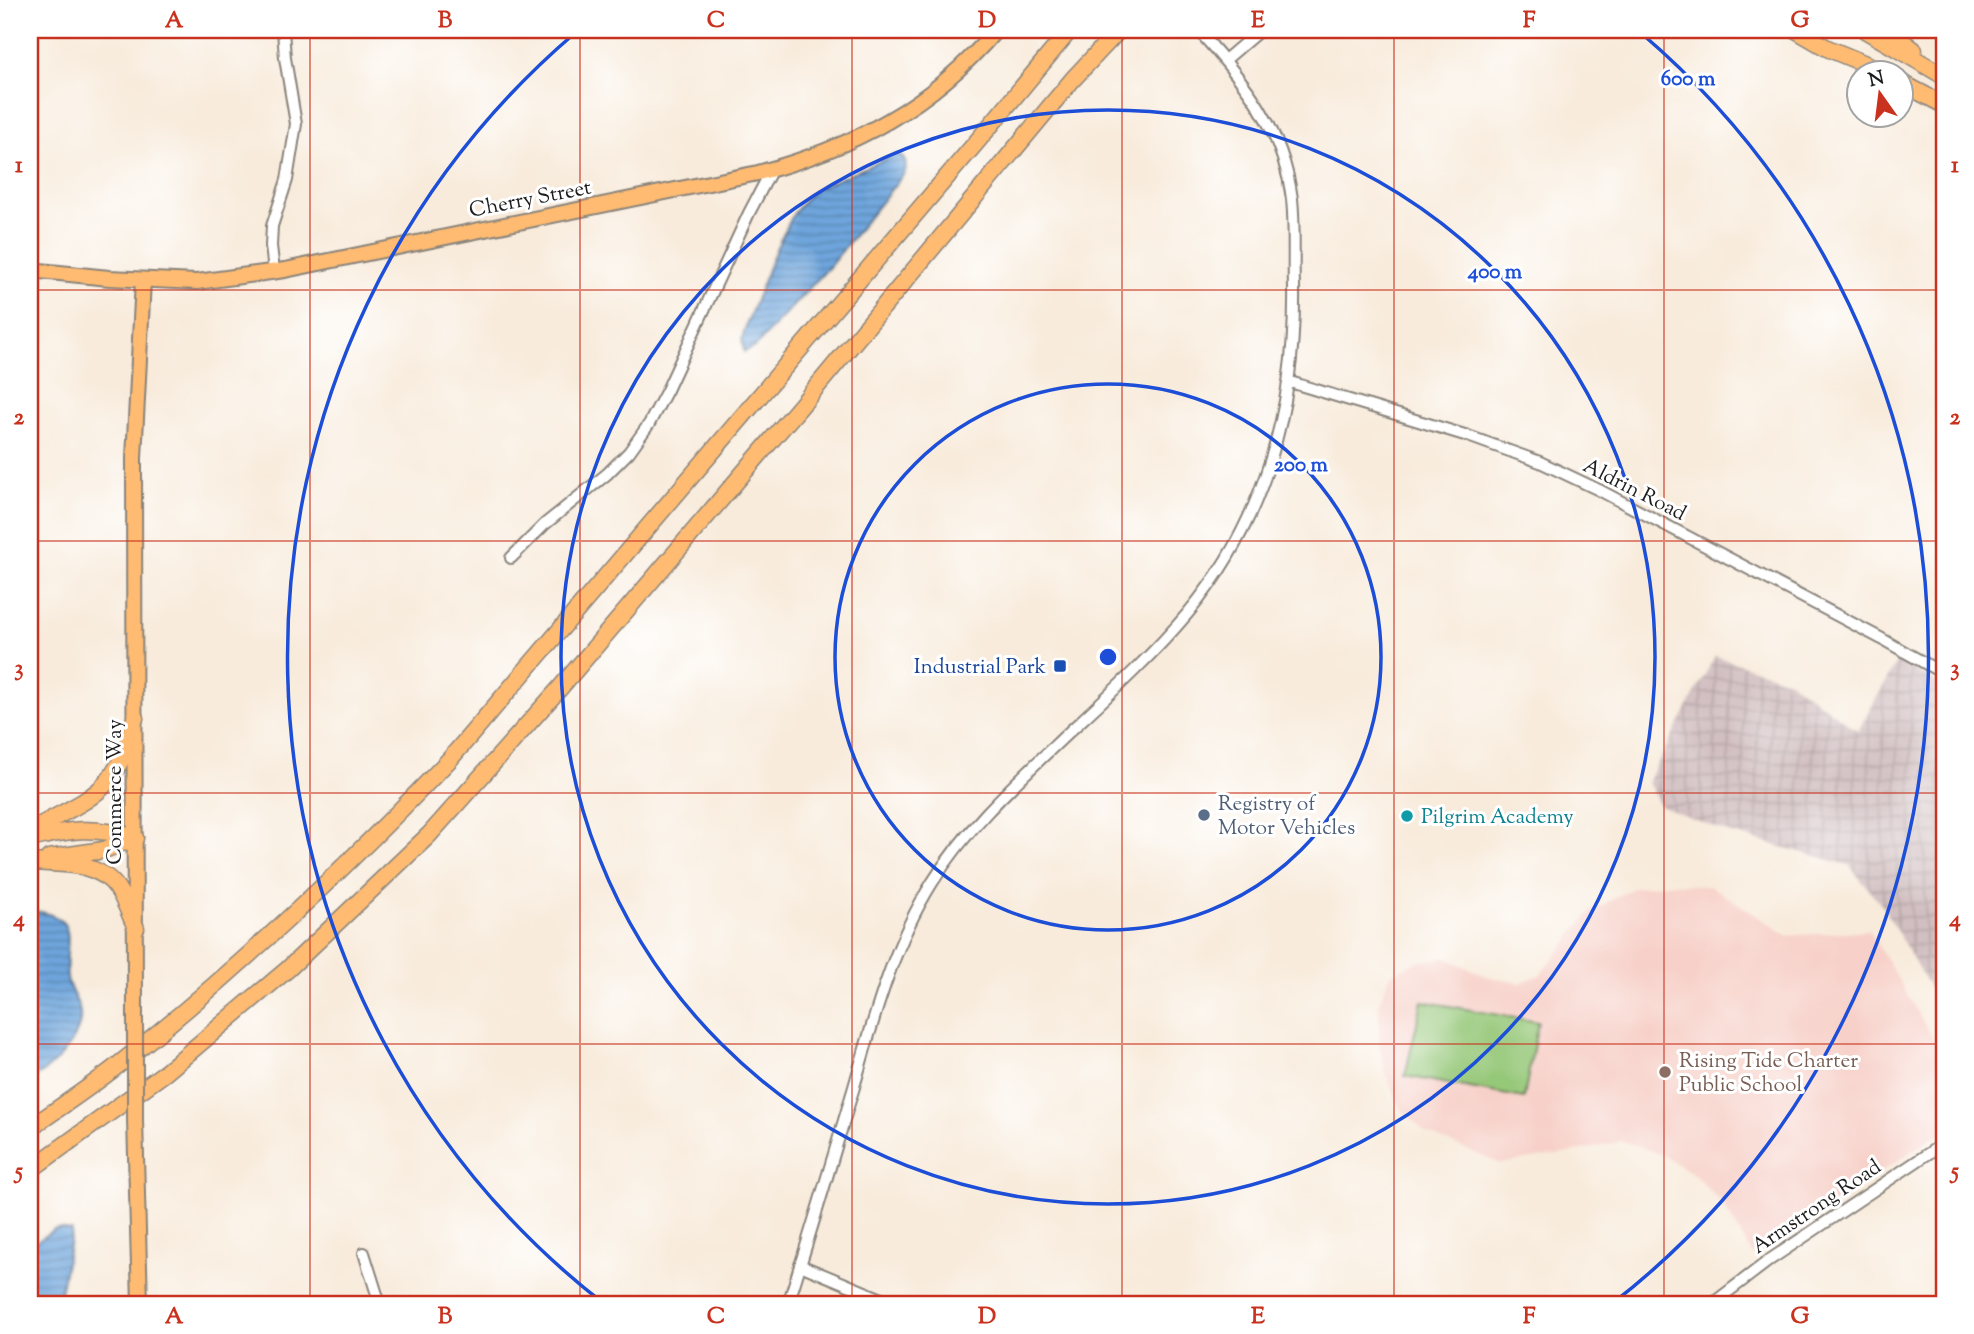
<svg xmlns="http://www.w3.org/2000/svg" width="1974" height="1334" font-family="'Sorts Mill Goudy',serif">
<style>
.built{fill:#f7d1c9}
.industrial{fill:url(#industrial-grid)}
.pitch{fill:#96c879;stroke:#59724a;stroke-width:2}
.water{fill:url(#water-rules);stroke:#45607c;stroke-width:2}
.lines{fill:none;stroke-linecap:round;stroke-linejoin:round}
.minor-casing{stroke:#8a847c;stroke-width:14}
.major-casing{stroke:#8a847c;stroke-width:18}
.highway-casing{stroke:#8a847c;stroke-width:19}
.minor{stroke:#fff;stroke-width:10}
.major{stroke:#ffbb71;stroke-width:14}
.highway{stroke:#ffbb71;stroke-width:16}
.major-bridge-casing{stroke:#8a847c;stroke-width:18;stroke-linecap:butt}
.major-bridge{stroke:#ffbb71;stroke-width:14}
.grid{fill:none;stroke:#c8321e;stroke-width:2;stroke-opacity:0.55}
.ring{fill:none;stroke:#1d4ed8;stroke-width:3.5}
.transit-dot{fill:#1a4fb4;stroke:#fff;stroke-width:2.5}
.service-dot{fill:#5c6f8a;stroke:#fff;stroke-width:2.5}
.culture-dot{fill:#0f9aa8;stroke:#fff;stroke-width:2.5}
.education-dot{fill:#8d6e63;stroke:#fff;stroke-width:2.5}
.labels{text-anchor:middle;stroke-width:6;stroke-linejoin:round;paint-order:stroke}
.street-label{font-size:21px;fill:#1c1c1c;stroke:#fff}
.transit-label{font-size:21px;fill:#164399;stroke:#fff;text-anchor:end}
.service-label{font-size:21px;fill:#4e5e75;stroke:#fff;text-anchor:start}
.culture-label{font-size:21px;fill:#0d838f;stroke:#fff;text-anchor:start}
.education-label{font-size:21px;fill:#785e54;stroke:#fff;text-anchor:start}
.centre{fill:#1d4ed8;stroke:#fff;stroke-width:3.5}
.ring-label{font-size:21px;text-anchor:middle;font-weight:bold;fill:#1d4ed8;stroke:#fff;stroke-width:6;stroke-linejoin:round;paint-order:stroke}
.neatline{fill:none;stroke:#c8321e;stroke-width:2.5}
.grid-label{font-size:23px;text-anchor:middle;font-weight:bold;fill:#c8321e}
</style>
<defs>
<pattern id="industrial-grid" width="8" height="8" patternUnits="userSpaceOnUse" patternTransform="scale(1.75)"><rect width="8" height="8" fill="#d2bfc1"/><path d="M0 4h8M4 0v8" fill="none" stroke="#b4a4a5"/></pattern>
<pattern id="water-rules" width="6" height="5" patternUnits="userSpaceOnUse" patternTransform="scale(1.75)"><rect width="6" height="5" fill="#6ea5dc"/><path d="M0 2.5h6" fill="none" stroke="#5a86b2"/></pattern>
</defs>
<rect width="100%" height="100%" fill="#fff"/>
<filter id="ink" filterUnits="userSpaceOnUse"><feTurbulence type="fractalNoise" baseFrequency=".0143" numOctaves="2"/><feDisplacementMap in="SourceGraphic" scale="14" xChannelSelector="R" yChannelSelector="G"/><feConvolveMatrix kernelMatrix="1 2 1 2 8 2 1 2 1" color-interpolation-filters="sRGB"/></filter>
<filter id="wash" filterUnits="userSpaceOnUse"><feTurbulence type="fractalNoise" baseFrequency=".00686" numOctaves="4" result="noise"/><feDisplacementMap in="SourceGraphic" scale="28" xChannelSelector="R" yChannelSelector="G"/><feGaussianBlur stdDeviation="1.57" result="paint"/><feColorMatrix in="noise" values="0 0 0 0 0 0 0 0 0 0 0 0 0 0 0 0 0 1.4 0 .05"/><feComposite in="paint" operator="in"/></filter>
<g filter="url(#wash)">
<rect width="100%" height="100%" fill="#f8ebdb"/>
<!-- built -->
<polygon class="built" points="1674,883 1712,887 1788,936 1869,930 1931,1035 1944,1067 1944,1131 1753,1255 1721,1202 1691,1172 1660,1154 1622,1141 1569,1153 1501,1164 1426,1133 1400,1108 1387,1076 1379,1044 1379,1002 1390,975 1416,962 1446,958 1486,976 1519,983 1540,975 1592,911 1633,888"/>
<!-- industrial -->
<polygon class="industrial" points="1715,656 1790,681 1858,731 1898,660 1944,687 1944,1013 1883,907 1849,865 1729,833 1660,806 1648,781"/>
<!-- pitch -->
<polygon class="pitch" points="1422,1001 1538,1022 1524,1098 1405,1076"/>
<!-- water -->
<g class="water">
<path d="M897,154C906,158 907,163 905,172L829,267L755,347L744,352L742,339L747,323L776,249L794,213L808,196L821,186Z"/>
<path d="M30,910C84,917 63,940 67,978C69,990 76,997 79,1008C87,1035 51,1071 30,1080Z"/>
<polygon points="59,1229 72,1231 58,1304 30,1304 30,1246 53,1230"/>
</g>
</g>
<g filter="url(#ink)">
<g class="lines">
<!-- minor casing -->
<g class="minor-casing">
<g id="minor">
<polyline points="1225,60 1260,30"/>
<polyline points="274,271 271,246 272,226 287,180 296,124 285,58 283,30"/>
<polyline points="1290,382 1468,436 1540,462 1599,490 1882,639 1944,674"/>
<polyline points="511,558 545,524 607,474 629,452 649,424 667,390 749,213 772,169"/>
<polyline points="364,1253 380,1304"/>
<polyline points="800,1265 894,1304"/>
<path d="M788,1304C811,1232 832,1160 854,1087C874,1017 893,945 932,883C968,825 1020,779 1069,732C1110,694 1152,656 1188,613C1265,521 1296,405 1294,287C1293,258 1295,228 1292,199C1283,128 1244,81 1198,30"/>
<polyline points="1712,1304 1771,1259 1944,1143"/>
</g>
</g>
<!-- major casing -->
<g class="major-casing">
<g id="major">
<path d="M30,270L109,278L197,282L285,270L758,173C853,148 932,106 996,30"/>
<polyline points="135,1022 134,458 143,280"/>
<polyline points="135,1119 140,1304"/>
</g>
</g>
<!-- highway casing -->
<g class="highway-casing">
<g id="highway">
<polyline points="1796,30 1827,48 1875,68"/>
<polyline points="1865,30 1944,76"/>
<polyline points="1888,30 1914,50"/>
<polyline points="1900,82 1944,105"/>
<path d="M30,831C93,795 116,796 135,718"/>
<path d="M30,839C71,829 94,826 135,838"/>
<polyline points="49,858 104,850 135,838"/>
<path d="M31,862C61,864 98,861 117,888C125,900 130,915 136,928"/>
<path d="M30,1128C59,1108 89,1088 117,1066C236,972 345,869 450,759L975,144L1070,30"/>
<polyline points="30,1170 166,1072 288,969 429,835 560,688 804,402 1073,79 1119,30"/>
</g>
</g>
<!-- minor -->
<use href="#minor" class="minor"/>
<!-- major -->
<use href="#major" class="major"/>
<!-- highway -->
<use href="#highway" class="highway"/>
<!-- major-bridge casing -->
<g class="major-bridge-casing">
<polyline id="major-bridge" points="135,1022 135,1119"/>
</g>
<!-- major-bridge -->
<use href="#major-bridge" class="major-bridge"/>
</g>
</g>
<!-- grid -->
<path class="grid" d="M310,30V1304M580,30V1304M852,30V1304M1122,30V1304M1394,30V1304M1664,30V1304M30,290H1944M30,541H1944M30,793H1944M30,1044H1944"/>
<!-- distance rings -->
<g class="ring">
<circle cx="1108" cy="657" r="273"/>
<circle cx="1108" cy="657" r="547"/>
<path d="M603 1303A820 820 0 0 1 575 33M1641 33A820 820 0 0 1 1613 1303"/>
</g>
<!-- markers -->
<rect class="transit-dot" x="1053" y="659" width="14" height="14" rx="3.5"/>
<circle class="service-dot" cx="1204" cy="815" r="7"/>
<circle class="culture-dot" cx="1407" cy="816" r="7"/>
<circle class="education-dot" cx="1665" cy="1072" r="7"/>
<g class="labels">
<!-- street labels -->
<g class="street-label">
<text transform="translate(530 198) rotate(-11)" y="7">Cherry Street</text>
<text transform="translate(1635 489) rotate(27)" y="7">Aldrin Road</text>
<text transform="translate(114 792) rotate(-90)" y="7">Commerce Way</text>
<text transform="translate(1816 1206) rotate(-34)" y="7">Armstrong Road</text>
</g>
<!-- transit labels -->
<g class="transit-label">
<text x="1046" y="673">Industrial Park</text>
</g>
<!-- service labels -->
<g class="service-label">
<text x="1218" y="810">Registry of<tspan x="1218" dy="24">Motor Vehicles</tspan></text>
</g>
<!-- culture labels -->
<g class="culture-label">
<text x="1421" y="823">Pilgrim Academy</text>
</g>
<!-- education labels -->
<g class="education-label">
<text x="1679" y="1067">Rising Tide Charter<tspan x="1679" dy="24">Public School</tspan></text>
</g>
</g>
<circle cx="1108" cy="657" r="10" class="centre"/>
<g class="ring-label">
<text x="1688" y="85">600 m</text>
<text x="1495" y="278">400 m</text>
<text x="1301" y="471">200 m</text>
</g>
<!-- margin -->
<rect width="1974" height="1334" fill="none" stroke="#fff" stroke-width="77"/>
<!-- north arrow -->
<g transform="translate(1880 94) rotate(346)"><circle r="33" fill="#ffffff" stroke="#a4a4a4" stroke-width="2"/>
<path d="M0-5L12 26L0 18L-12 26Z" fill="#c8321e"/>
<text y="-10" font-size="19" font-weight="bold" text-anchor="middle" fill="#1c1c1c">N</text>
</g>
<rect x="38" y="38" width="1898" height="1258" class="neatline"/>
<g class="grid-label">
<text x="174" y="27">A</text>
<text x="445" y="27">B</text>
<text x="716" y="27">C</text>
<text x="987" y="27">D</text>
<text x="1258" y="27">E</text>
<text x="1529" y="27">F</text>
<text x="1800" y="27">G</text>
<text x="19" y="172">1</text>
<text x="1955" y="172">1</text>
<text x="19" y="424">2</text>
<text x="1955" y="424">2</text>
<text x="19" y="675">3</text>
<text x="1955" y="675">3</text>
<text x="19" y="926">4</text>
<text x="1955" y="926">4</text>
<text x="19" y="1178">5</text>
<text x="1955" y="1178">5</text>
<text x="174" y="1323">A</text>
<text x="445" y="1323">B</text>
<text x="716" y="1323">C</text>
<text x="987" y="1323">D</text>
<text x="1258" y="1323">E</text>
<text x="1529" y="1323">F</text>
<text x="1800" y="1323">G</text>
</g>
</svg>
